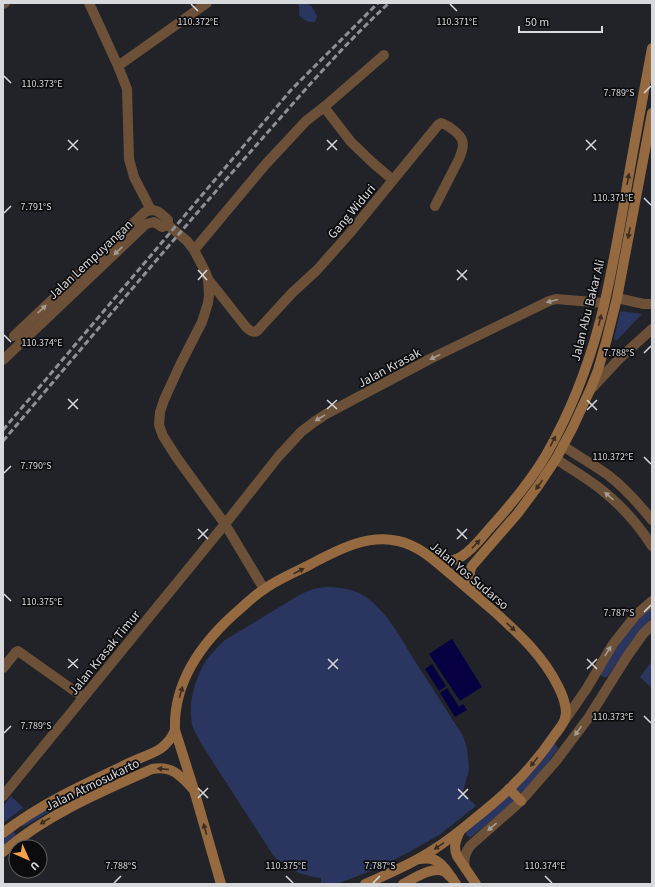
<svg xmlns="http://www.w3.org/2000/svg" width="655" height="887" font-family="'Source Sans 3',sans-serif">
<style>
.green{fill:#2b3660}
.water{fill:#060042}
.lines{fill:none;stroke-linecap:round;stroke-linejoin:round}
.minor{stroke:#6c5138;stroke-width:10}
.tertiary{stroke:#6c5138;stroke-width:10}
.secondary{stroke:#966a40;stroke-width:10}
.rail{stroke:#8f9095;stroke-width:3;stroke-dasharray:6 3;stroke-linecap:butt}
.oneway{fill:#3c2d20}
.oneway2{fill:#a79c93}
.ticks{fill:none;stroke:#d8d9dd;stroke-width:1.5}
.labels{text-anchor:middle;stroke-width:3.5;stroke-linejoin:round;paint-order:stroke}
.street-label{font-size:13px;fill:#d8d9dd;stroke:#0c0c0f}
.ticks-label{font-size:10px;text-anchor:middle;fill:#d8d9dd;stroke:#0c0c0f;stroke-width:3.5;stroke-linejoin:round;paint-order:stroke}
</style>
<rect width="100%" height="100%" fill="#212328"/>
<!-- green -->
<g class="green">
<path d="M297,3C310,3 311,4 317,16L315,22C308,23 304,20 299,15V6Z"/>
<polygon points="621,311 642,314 618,339 616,340 614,339 620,312"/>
<path d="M325,587C340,587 354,589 366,597C387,612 400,637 413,658C430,684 446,710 463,736L467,748L469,770L463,792L476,806L439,835L409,852L378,868L350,879L336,884H321V878C300,875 288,870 273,855L200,742C198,737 195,732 193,728C187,706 194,680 206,661C211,653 218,647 225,640L301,594L313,589Z"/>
<polygon points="652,607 652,617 630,643 608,676 606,677 603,677 601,675 601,672 623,638 640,618"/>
<polygon points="652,661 652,688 640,677"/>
<polygon points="554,744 557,746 558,749 535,779 522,793 520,793 516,790 516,788"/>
<polygon points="117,774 119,779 72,802 69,798"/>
<polygon points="11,796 23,808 3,823 3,806"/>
<path d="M508,796C511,797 513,799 514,802L471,837L467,836L466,832Z"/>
<polygon points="62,799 65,803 23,827 21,823"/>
<polygon points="13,831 16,835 3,846 3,840"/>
</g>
<!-- water -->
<g class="water">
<polygon points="452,639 482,687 460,701 429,654"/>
<polygon points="432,664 446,686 439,691 425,669"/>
<polygon points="447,688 459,707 463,704 467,710 455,717 440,693"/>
</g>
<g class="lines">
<!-- minor -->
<g class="minor">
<polyline points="3,4 5,3"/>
<polyline points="118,66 207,3"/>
<polyline points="324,107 351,142 373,163 393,180"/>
<polyline points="194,250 265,165 306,121 324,107 384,55"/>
<path d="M208,279L246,327C249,330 252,333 257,331L292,293L317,270L349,234L438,125L441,123C445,124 448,126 452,129C465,138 465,145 459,159L435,206"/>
<polyline points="3,668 16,652 18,651 83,697"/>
<polyline points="3,796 225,524 278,457 301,432 314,422 326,414 430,359 549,301 556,299 604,303"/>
</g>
<!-- tertiary -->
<g class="tertiary">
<polyline points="89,3 118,66 127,89 129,159 134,177 151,210"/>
<polyline points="168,225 187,241 194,250 205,271 208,279 209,295 208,303 202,322 180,365 164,400 160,412 159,425 163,436 177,458 225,524 264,589"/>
<polyline points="617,298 644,304 652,304"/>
<path d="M14,336L145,212C156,207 160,213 168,220V225"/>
<polyline points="3,360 146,224 154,222 162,227 168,225"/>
<polyline points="592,388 619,359 652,329"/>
<path d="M563,446C578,456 594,465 608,475C625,488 639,504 652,520"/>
<path d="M556,459C570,468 585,477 598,487C619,503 638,524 652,546"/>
<polyline points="565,720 587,688 613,644 628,625 636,615 652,601"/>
<path d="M465,868C463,859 465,853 470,846L521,801L556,761L589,717L628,655L643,634L652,625"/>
</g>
<!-- secondary -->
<g class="secondary">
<path d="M433,558C458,570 475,545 489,529C510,506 530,482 546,455C570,413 588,367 600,321C610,284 616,246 623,209C632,155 642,102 652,48"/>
<path d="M477,593C471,584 467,576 472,566L518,513L538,486L556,459L572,429L590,390L598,370L606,342L617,298L652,113"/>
<polyline points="509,789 521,801"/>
<path d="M460,831C456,839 453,847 457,856L476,884"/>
<path d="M3,833C39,805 80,786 121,767C134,760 148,756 160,749C167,744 172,738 175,730"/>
<path d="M3,852C46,815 100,792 152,769C171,765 180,775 192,788"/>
<path d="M420,859C440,855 446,870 456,884"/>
<path d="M221,884L194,790L175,730C173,680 205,639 240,609C248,602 255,595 263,590C276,580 296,572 311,564C338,550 367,534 398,541C421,546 437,563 454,577C468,589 482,601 496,613C520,635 543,656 558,686C561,692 564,699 565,705C566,709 566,715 565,718C564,724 558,730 554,736C541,755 525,774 508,790C497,801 485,810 473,820C460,831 447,841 433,850C412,864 388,874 365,884"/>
<path d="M403,884C413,879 433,865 445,872C447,873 449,876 452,878"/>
</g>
<!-- rail -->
<g class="rail">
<polyline points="3,430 291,90 378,3"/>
<path d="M3,441C84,346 163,251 245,158C292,105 337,51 389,3"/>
</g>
</g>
<!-- one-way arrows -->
<defs><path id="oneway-solid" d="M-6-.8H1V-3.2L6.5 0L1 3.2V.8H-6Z"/></defs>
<g class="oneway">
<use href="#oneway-solid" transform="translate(628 179) rotate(-80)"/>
<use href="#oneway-solid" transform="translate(629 233) rotate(101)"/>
<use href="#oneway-solid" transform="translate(600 320) rotate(-76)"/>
<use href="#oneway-solid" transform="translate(553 441) rotate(-63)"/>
<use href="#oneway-solid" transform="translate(539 485) rotate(125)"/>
<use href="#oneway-solid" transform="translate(476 544) rotate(-47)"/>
<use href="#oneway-solid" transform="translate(299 571) rotate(-27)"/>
<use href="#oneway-solid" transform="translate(511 627) rotate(43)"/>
<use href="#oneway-solid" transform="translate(181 692) rotate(-74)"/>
<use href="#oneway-solid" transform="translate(534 762) rotate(129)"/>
<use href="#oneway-solid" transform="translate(163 769) rotate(-174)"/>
<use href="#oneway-solid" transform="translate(45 821) rotate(148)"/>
<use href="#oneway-solid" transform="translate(205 829) rotate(-106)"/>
<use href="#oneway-solid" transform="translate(439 846) rotate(146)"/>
</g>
<g class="oneway2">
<use href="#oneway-solid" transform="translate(118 251) rotate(137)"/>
<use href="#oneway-solid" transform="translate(552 301) rotate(166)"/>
<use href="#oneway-solid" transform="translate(42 309) rotate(-43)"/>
<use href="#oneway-solid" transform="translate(435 357) rotate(154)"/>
<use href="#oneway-solid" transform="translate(320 418) rotate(149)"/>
<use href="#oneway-solid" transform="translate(609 496) rotate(-138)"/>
<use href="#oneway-solid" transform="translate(608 651) rotate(-58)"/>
<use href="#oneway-solid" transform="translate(578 731) rotate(126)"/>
<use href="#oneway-solid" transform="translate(492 827) rotate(139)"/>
</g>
<!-- ticks -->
<path class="ticks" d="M191,4L198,11M450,4L457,11M4,76L11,83M644,93L651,86M68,140L78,150M327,140L337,150M586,140L596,150M68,150L78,140M327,150L337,140M586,150L596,140M644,198L651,205M4,213L11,206M198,270L207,280M457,270L467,280M198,280L207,270M457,280L467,270M4,335L11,342M644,353L651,346M68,399L78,409M327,400L337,409M587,400L597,410M68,409L78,399M327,409L337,400M587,410L597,400M644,457L651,464M4,473L11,466M198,529L208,539M457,529L467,539M198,539L208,529M457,539L467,529M4,594L11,601M644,612L651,605M68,659L78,668M328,659L338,669M587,659L597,669M68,668L78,659M328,669L338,659M587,669L597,659M644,716L651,723M4,733L11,726M198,788L208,798M458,789L468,799M198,798L208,788M458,799L468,789M286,876L293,883M545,876L552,883M114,883L121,876M373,883L380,876"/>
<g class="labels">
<!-- street labels -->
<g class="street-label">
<text transform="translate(351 211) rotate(-50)" y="5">Gang Widuri</text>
<text transform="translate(90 259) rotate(-43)" y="5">Jalan Lempuyangan</text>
<text transform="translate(587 310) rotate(-76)" y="5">Jalan Abu Bakar Ali</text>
<text transform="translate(389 367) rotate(-28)" y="5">Jalan Krasak</text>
<text transform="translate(470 575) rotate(40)" y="5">Jalan Yos Sudarso</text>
<text transform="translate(104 652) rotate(-51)" y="5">Jalan Krasak Timur</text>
<text transform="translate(92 784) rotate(-26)" y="5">Jalan Atmosukarto</text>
</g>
</g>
<g class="ticks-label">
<text x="198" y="25">110.372°E</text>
<text x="457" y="25">110.371°E</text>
<text x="42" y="87">110.373°E</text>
<text x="619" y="96">7.789°S</text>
<text x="613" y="201">110.371°E</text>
<text x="36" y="210">7.791°S</text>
<text x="42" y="346">110.374°E</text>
<text x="619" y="356">7.788°S</text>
<text x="613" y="460">110.372°E</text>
<text x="36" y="469">7.790°S</text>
<text x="42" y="605">110.375°E</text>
<text x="619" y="616">7.787°S</text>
<text x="613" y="720">110.373°E</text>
<text x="36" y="729">7.789°S</text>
<text x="121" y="869">7.788°S</text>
<text x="286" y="869">110.375°E</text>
<text x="380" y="869">7.787°S</text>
<text x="545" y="869">110.374°E</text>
</g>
<!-- border -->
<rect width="655" height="887" fill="none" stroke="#d8d9dd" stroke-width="8"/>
<!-- north arrow -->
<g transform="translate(28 859) rotate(135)"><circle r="19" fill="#0c0c0f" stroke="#5e5e61"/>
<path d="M0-3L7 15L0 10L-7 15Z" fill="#f7a148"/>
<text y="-6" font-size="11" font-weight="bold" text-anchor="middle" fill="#d8d9dd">U</text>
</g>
<!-- scale -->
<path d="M519 26v6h83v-6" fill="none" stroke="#d8d9dd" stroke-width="2"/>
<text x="525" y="26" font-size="12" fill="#d8d9dd" stroke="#0c0c0f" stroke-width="3" paint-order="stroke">50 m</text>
</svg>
